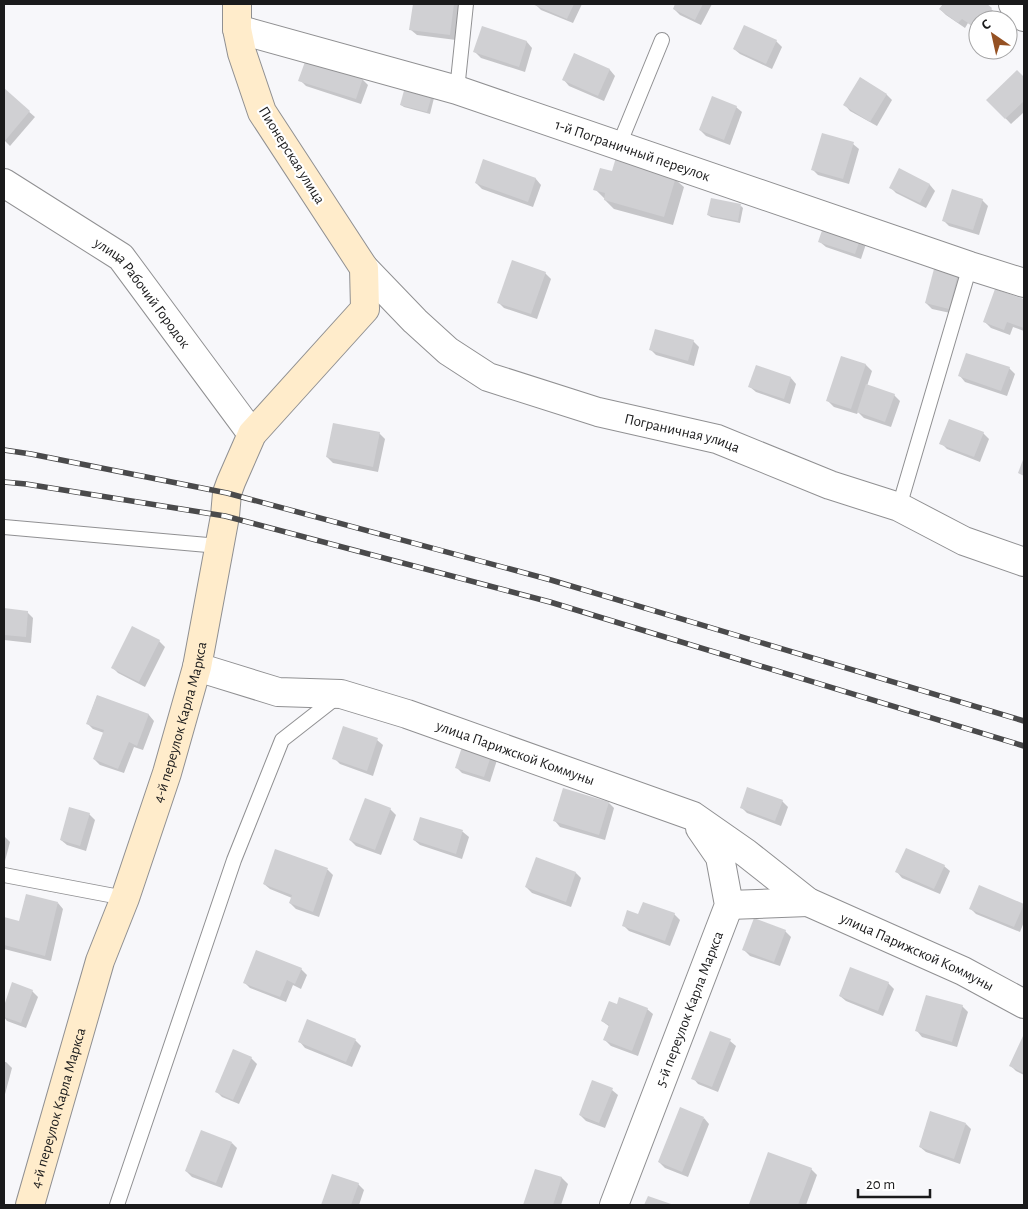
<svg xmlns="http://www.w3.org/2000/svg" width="1028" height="1209" font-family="'Alegreya Sans',sans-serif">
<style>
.shadow{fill:#0003}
.building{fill:#d0d0d3}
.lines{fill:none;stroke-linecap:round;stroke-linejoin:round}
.lane-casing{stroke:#909092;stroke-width:16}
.street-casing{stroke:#909092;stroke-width:30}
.secondary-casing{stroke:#909092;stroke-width:30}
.lane{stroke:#fff;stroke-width:14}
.street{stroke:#fff;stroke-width:28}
.secondary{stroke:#ffeccb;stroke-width:28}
.rail-casing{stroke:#4a4a4b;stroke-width:5.5}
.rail{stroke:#fff;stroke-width:4;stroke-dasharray:11;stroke-linecap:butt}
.labels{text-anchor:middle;stroke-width:4.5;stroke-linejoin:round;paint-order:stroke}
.street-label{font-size:15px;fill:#1a1a1b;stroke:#fff}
</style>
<rect width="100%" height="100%" fill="#f7f7fa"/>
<!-- shadow -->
<g class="shadow">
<polygon points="414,4 459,4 460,5 456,40 417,35 411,30"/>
<polygon points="535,4 582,4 573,23 541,10"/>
<polygon points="677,4 712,4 701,25 680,15 674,9"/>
<polygon points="945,4 985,4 997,14 993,20 978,20 978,31 968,23 965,28 946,15 940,9"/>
<polygon points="483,28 527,42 532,48 525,72 481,58 475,52"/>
<polygon points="776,41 782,47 772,69 740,54 734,49"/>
<polygon points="575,54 610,70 615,76 604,101 569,86 564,80"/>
<polygon points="1017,71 1024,78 1024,112 1011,124 988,100"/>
<polygon points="362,79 368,85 361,104 306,86 300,80"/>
<polygon points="860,79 887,95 892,100 877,126 850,111 845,105"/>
<polygon points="4,90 35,117 10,146 4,140"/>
<polygon points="431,96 434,98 430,114 404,107 401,105"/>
<polygon points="736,107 742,112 730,145 706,136 700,130"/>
<polygon points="853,144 859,149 849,184 818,175 812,169"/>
<polygon points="484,161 536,179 541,185 533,207 482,189 476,183"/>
<polygon points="900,170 930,185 935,191 926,208 896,193 891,188"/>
<polygon points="613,172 678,179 677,181 684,187 673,225 614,209 605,200 605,199 595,189"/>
<polygon points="982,200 988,206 979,235 949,226 943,220"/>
<polygon points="741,206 743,208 740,223 711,217 708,215"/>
<polygon points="868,238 861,259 826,247 820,242"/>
<polygon points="936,266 964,277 955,314 932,309 926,303"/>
<polygon points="545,273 551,279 537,319 504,308 498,302"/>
<polygon points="996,291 1024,300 1024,331 1013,327 1010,335 991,328 985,322"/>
<polygon points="693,341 699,347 694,366 656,355 650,349"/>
<polygon points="842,357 866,365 872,371 867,386 894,395 900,401 891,427 864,418 858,412 857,414 834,407 828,401"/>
<polygon points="1009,368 1015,374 1007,396 965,382 960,376"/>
<polygon points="791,378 796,384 790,404 756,392 750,387"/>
<polygon points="379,433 385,439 378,472 333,463 327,457"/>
<polygon points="983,433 989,439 980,462 947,449 941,443"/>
<polygon points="4,610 27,612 33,618 31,643 4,640"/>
<polygon points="159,641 165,647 145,687 118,673 113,668"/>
<polygon points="97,696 149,715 154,721 143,750 134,747 124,773 100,765 94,759 104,733 93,729 87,723"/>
<polygon points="344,728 377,740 383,745 373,776 340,764 334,758"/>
<polygon points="464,745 497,760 490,782 462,773 457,768"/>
<polygon points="782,801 788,807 781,826 747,813 741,807"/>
<polygon points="609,803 614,808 605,840 560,827 555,821"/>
<polygon points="390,809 396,815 381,855 356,846 350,840"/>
<polygon points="89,814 95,820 86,851 67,845 61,840"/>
<polygon points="421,818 463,832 469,837 462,859 420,845 414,840"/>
<polygon points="4,836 10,842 5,861 4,861"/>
<polygon points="276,851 328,870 333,875 319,917 296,909 290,903 292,898 270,889 264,884"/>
<polygon points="944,866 950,871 940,894 902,878 897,872"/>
<polygon points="576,873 581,878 571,907 532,893 526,887"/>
<polygon points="58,903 63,909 51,961 4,949 4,918 20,923"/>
<polygon points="1023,905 1024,906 1024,922 1020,932 976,914 971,909"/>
<polygon points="674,914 680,920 670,946 629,931 623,925 639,916"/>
<polygon points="785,931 791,937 780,966 750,956 744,950"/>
<polygon points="301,969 307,975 301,989 293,985 286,1002 250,988 244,982"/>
<polygon points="888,983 894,989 883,1016 846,1001 840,996"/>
<polygon points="13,984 32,991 38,997 26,1028 7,1021 4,1017 4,1010"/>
<polygon points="618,1006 647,1009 653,1014 638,1056 611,1046 605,1040 610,1027 602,1021"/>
<polygon points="962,1006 968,1012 957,1047 922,1037 917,1031"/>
<polygon points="1024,1037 1024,1075 1016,1071 1011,1066"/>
<polygon points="355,1040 361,1046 352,1067 305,1048 300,1042"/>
<polygon points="730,1041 736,1046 718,1092 698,1084 693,1078"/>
<polygon points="251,1058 257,1064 239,1104 222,1097 216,1091"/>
<polygon points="4,1062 6,1062 12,1068 4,1098"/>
<polygon points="612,1090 618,1095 605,1128 586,1121 580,1115"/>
<polygon points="704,1118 709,1124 688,1177 665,1168 659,1162"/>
<polygon points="966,1124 971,1129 960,1164 926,1152 920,1147"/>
<polygon points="232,1143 237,1148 222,1188 192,1177 186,1171"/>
<polygon points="811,1169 817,1175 806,1205 751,1205 750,1204"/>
<polygon points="536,1170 562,1178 568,1184 561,1205 524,1205"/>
<polygon points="333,1175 358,1184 364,1190 359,1205 323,1205"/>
</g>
<!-- building -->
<g class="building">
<polygon points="413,4 454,4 450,35 409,30"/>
<polygon points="532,4 574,4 567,19"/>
<polygon points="675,4 703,4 695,20 673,9"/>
<polygon points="943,4 987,4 992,8 984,20 978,20 978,28 977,29 962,19 958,23 939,9"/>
<polygon points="744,25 777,40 766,64 733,49"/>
<polygon points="482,26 527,41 519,67 473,52"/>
<polygon points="574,53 610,69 598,96 562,80"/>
<polygon points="306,59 363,78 356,99 298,81"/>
<polygon points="1017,70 1024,77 1024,101 1005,119 986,100"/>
<polygon points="860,77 887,94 870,122 843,105"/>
<polygon points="405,87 432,95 427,112 400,105"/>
<polygon points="4,88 30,111 4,142"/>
<polygon points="712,96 737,106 724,140 699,130"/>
<polygon points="822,133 854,142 843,179 811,170"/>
<polygon points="617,154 676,177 664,217 604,200 605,193 593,190 600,168 612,171"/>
<polygon points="483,159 536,178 528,202 475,183"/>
<polygon points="899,168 930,184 920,203 889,188"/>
<polygon points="952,189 983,199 973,230 942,221"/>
<polygon points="711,198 741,204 738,221 707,215"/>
<polygon points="826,219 863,231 855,254 818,242"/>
<polygon points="512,260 546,272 531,314 497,303"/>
<polygon points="935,265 959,270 949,309 925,303"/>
<polygon points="995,289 1024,299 1024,328 1007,322 1004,330 983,322"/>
<polygon points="655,329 694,340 688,361 649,350"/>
<polygon points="966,353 1010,367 1001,391 958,376"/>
<polygon points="841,356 866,364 851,409 826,401"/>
<polygon points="756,365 791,377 784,399 748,387"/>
<polygon points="866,384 895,394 885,422 857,412"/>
<polygon points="949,419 984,432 974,457 939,444"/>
<polygon points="333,423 380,432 373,467 326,457"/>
<polygon points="1024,457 1024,476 1018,473"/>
<polygon points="4,608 28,611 26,637 4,635"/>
<polygon points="132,626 160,640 139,682 111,668"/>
<polygon points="97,695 149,714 137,746 129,742 118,769 93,759 104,730 86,724"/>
<polygon points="343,726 378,738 367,771 332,759"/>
<polygon points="463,744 492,753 484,777 455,768"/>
<polygon points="747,787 783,800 775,821 740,808"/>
<polygon points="563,788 609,802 599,835 553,821"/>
<polygon points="365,798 391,808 375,850 349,840"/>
<polygon points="69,807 90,813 80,846 60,840"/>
<polygon points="420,817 463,830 456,854 413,840"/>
<polygon points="906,848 945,865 934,889 895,872"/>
<polygon points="275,849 328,868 313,912 289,903 292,895 263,884"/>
<polygon points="536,857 576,872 566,902 525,887"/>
<polygon points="979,885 1024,904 1014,927 969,909"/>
<polygon points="26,894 58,902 45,956 4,945 4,917 19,921"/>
<polygon points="643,902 675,913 665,941 622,926 627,910 638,914"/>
<polygon points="754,918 786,930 774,962 742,950"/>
<polygon points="256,950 302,968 295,984 287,980 280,997 243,983"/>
<polygon points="850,967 889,982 878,1011 839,996"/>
<polygon points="12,982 33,990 21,1023 4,1017 4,1006"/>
<polygon points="926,995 963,1005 952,1042 915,1031"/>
<polygon points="619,997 648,1008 632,1051 603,1040 609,1025 601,1021 609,1001 617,1004"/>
<polygon points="307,1019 356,1039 346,1062 298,1042"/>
<polygon points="710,1031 731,1039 712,1087 691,1079"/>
<polygon points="1023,1036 1024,1036 1024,1073 1009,1066"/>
<polygon points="233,1049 252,1057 233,1100 215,1092"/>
<polygon points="592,1080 613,1088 599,1123 579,1115"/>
<polygon points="680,1107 704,1117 682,1172 658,1162"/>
<polygon points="930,1111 966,1123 954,1159 919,1147"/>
<polygon points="201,1130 232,1142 216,1183 185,1171"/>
<polygon points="768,1152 812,1168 798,1205 751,1205 749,1204"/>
<polygon points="535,1169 562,1177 553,1205 523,1205"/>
<polygon points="332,1174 359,1183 351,1205 321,1205"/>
<polygon points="648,1196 674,1205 644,1205"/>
</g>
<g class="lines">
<!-- lane casing -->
<g class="lane-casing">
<g id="lane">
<polyline points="457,90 466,4"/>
<polyline points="619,145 662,40"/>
<polyline points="899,507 970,266"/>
<polyline points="4,527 219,546"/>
<polyline points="4,875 125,898"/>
<polyline points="117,1205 234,860 282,740 337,697"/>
</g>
</g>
<!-- street casing -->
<g class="street-casing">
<g id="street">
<polyline points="1013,4 1024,17"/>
<path id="s1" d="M237,29L457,90L970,266L1024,283"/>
<path id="s2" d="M4,183L121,257L252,434"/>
<path id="s3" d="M364,268L415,321L448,351L488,377L598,412L717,439L830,485L899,507L964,541L1024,562"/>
<path id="s4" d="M197,667L278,692L341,694L407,714L693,816L746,853L808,902L963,971L1024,1004"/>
<polyline points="729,905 808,902"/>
<path id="s5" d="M614,1205L729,905L720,857L700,828"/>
</g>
</g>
<!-- secondary casing -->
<g class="secondary-casing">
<g id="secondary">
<path id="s6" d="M30,1205L100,961L125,898L167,773L197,667L225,516L227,493L231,482L252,434L365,309L364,268L262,112L242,53L237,29V4"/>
</g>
</g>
<!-- lane -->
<use href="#lane" class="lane"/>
<!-- street -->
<use href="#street" class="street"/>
<!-- secondary -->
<use href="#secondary" class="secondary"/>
<!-- rail casing -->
<g class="rail-casing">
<g id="rail">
<polyline points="4,450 31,454 227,493 551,580 1024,721"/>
<polyline points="4,482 26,484 225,516 550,602 1024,746"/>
</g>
</g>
<!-- rail -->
<use href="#rail" class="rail"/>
</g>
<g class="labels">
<!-- street labels -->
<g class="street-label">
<text dy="5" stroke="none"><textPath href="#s1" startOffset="414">1-й Пограничный переулок</textPath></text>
<text transform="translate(292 155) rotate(58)" y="5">Пионерская улица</text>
<text dy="5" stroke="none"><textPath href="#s2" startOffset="179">улица Рабочий Городок</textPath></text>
<text dy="5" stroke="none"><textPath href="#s3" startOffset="368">Пограничная улица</textPath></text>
<text dy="5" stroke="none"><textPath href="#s6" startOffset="506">4-й переулок Карла Маркса</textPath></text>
<text dy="5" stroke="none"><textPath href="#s4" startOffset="332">улица Парижской Коммуны</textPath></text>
<text dy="5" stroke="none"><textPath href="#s4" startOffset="784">улица Парижской Коммуны</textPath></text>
<text dy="5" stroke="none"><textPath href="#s5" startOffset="210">5-й переулок Карла Маркса</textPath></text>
<text dy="5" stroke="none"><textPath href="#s6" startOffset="101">4-й переулок Карла Маркса</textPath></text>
</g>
</g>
<!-- border -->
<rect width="1028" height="1209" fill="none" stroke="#1a1a1b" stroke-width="10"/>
<!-- north arrow -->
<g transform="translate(993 35) rotate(326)"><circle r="24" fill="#ffffff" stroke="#a3a3a4"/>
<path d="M0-4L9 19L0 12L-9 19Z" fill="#955123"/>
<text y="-8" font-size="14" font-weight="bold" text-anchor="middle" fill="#1a1a1b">С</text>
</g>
<!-- scale -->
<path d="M858 1189v8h72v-8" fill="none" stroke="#1a1a1b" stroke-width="2.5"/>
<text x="866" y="1189" font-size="15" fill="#1a1a1b" stroke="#ffffff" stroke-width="4" paint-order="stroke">20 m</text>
</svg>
